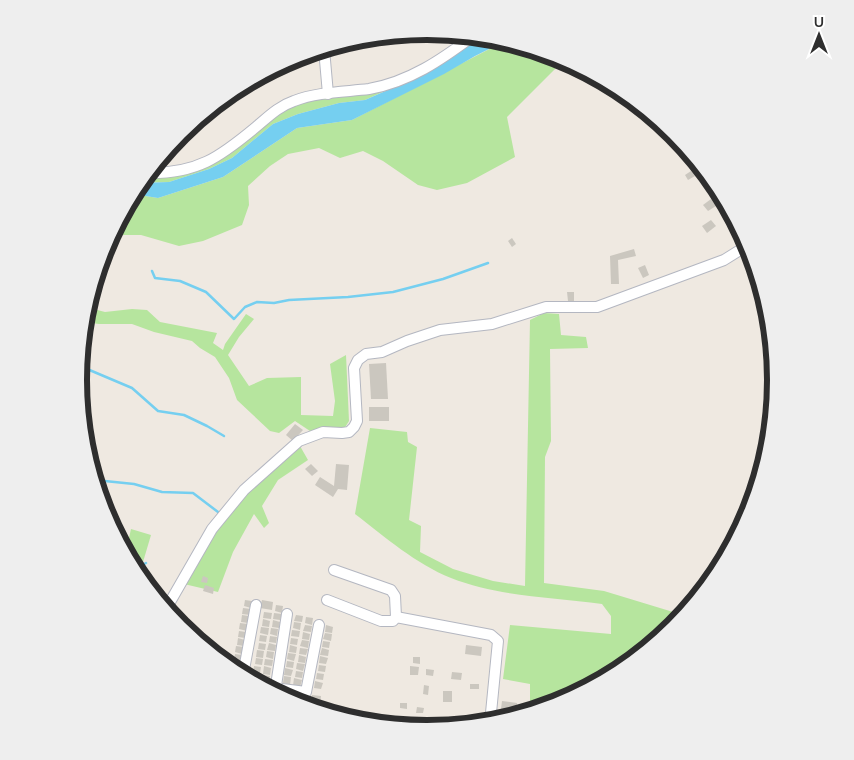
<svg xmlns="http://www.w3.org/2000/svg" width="854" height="760" font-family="'Nunito Sans',sans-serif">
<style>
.green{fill:#b6e59e}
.water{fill:#75cff0}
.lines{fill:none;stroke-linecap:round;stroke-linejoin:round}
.stream{stroke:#75cff0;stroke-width:2.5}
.building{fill:#cbc7bf}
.minor-casing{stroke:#b4b7c1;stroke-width:12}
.minor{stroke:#fff;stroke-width:10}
.rim{fill:none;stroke:#2e2e2e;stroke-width:6}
</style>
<rect width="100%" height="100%" fill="#efe9e1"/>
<!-- green -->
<g class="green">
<polygon points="505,41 556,57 558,66 507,117 515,157 467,183 437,190 418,185 383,161 363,151 340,158 319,148 288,154 270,166 248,186 249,205 242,225 203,241 179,246 141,235 111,235 133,194 158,198 223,177 297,128 352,120"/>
<polygon points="384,88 385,91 365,100 339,103 298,114 273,124 232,158 209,169 169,182 140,183 145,176 195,170 277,114 296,105 325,98"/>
<polygon points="86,307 105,312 132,309 147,310 160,322 217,333 213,343 223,350 225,344 246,314 254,319 239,337 228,355 249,386 267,378 301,377 301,415 333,416 335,401 330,364 346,355 349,421 344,429 310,431 295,421 279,433 270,431 237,400 229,378 215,357 200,348 192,341 154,332 132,324 99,324 84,322"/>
<path d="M544,313L559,314L561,335L586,337L588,348L550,349L551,441L545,457L544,583L604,591L683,615L673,627L621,670L560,702L530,712V684L503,679L510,625L611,634V616L602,604C552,597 499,597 451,578C416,564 385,537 355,514L370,428L407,432L408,442L417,447L409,520L421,526L420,552L453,569L493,581L525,586L530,320Z"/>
<polygon points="300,446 308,460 278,480 262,506 269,523 264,528 254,514 233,552 218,592 184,584 227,515 240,498"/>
<polygon points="131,529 151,535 143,562 135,566 127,547"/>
</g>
<!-- water -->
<polygon class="water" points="480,37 505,41 475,56 444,74 352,120 297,128 223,177 158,198 133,194 140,183 169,182 209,169 232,158 273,124 298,114 339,103 365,100 422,75"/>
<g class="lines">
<!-- stream -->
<g class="stream">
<polyline points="152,271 155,278 180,281 206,292 234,319 245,307 257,302 274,303 289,300 348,297 393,292 443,279 488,263"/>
<polyline points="80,366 132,388 158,411 184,415 207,426 224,436"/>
<polyline points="95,480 134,484 162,492 193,493 218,512"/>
<polyline points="135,569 146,563"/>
</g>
</g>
<!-- building -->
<g class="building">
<polygon points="691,171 695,176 688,180 685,175"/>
<polygon points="711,199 716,206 708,211 703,205"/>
<polygon points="711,220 716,226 707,233 702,226"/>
<polygon points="512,238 516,244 512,247 508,241"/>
<polygon points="634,249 636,256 618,260 619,284 611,284 610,256"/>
<polygon points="645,265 649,275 643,278 638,268"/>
<polygon points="567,292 574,292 574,301 568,301"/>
<polygon points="386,363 388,399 371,399 369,364"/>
<rect x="369" y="407" width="20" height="14"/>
<polygon points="295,424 303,430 293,441 286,435"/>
<polygon points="311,464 318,471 312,476 305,469"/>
<polygon points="336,464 349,465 347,490 338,489 333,497 315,485 320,477 334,486"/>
<polygon points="203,576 208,578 207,583 201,582"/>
<polygon points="205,585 214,588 213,594 203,591"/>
<polygon points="245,600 252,601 251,608 244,606"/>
<polygon points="262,600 273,602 272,610 260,608"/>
<polygon points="276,605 283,606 282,613 275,611"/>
<polygon points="243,608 251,609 250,615 242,614"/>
<polygon points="264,612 272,613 271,619 263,618"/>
<polygon points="274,613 282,614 280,620 273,619"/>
<polygon points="242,615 249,616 248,623 241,622"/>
<polygon points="296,615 303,616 302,622 294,621"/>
<polygon points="306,617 313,618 312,625 305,623"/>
<polygon points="263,619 270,621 269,627 262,626"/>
<polygon points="273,620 280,622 279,628 272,627"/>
<polygon points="294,622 301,623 300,630 293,628"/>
<polygon points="240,623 248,624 247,631 239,629"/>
<polygon points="305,625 312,626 311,632 303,631"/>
<polygon points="326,625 333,627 332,633 325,632"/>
<polygon points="261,627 269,628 268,635 260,633"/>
<polygon points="271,628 278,629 277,636 270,634"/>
<polygon points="292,630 300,631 299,637 291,636"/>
<polygon points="239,631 246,632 245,638 238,637"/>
<polygon points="303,632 310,634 309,640 302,639"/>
<polygon points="325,633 332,634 331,641 323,639"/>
<polygon points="260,635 267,636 266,642 259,641"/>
<polygon points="270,636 277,637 276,643 269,642"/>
<polygon points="238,638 245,640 244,646 237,645"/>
<polygon points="291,638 298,639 297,645 290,644"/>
<polygon points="302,640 309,641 308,648 300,646"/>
<polygon points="323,641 330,642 329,648 322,647"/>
<polygon points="259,643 266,644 265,650 258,649"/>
<polygon points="269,643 276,645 275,651 267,650"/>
<polygon points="290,645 297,647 296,653 289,652"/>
<polygon points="466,645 482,647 481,656 465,654"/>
<polygon points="236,646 244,647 242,654 235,652"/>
<polygon points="300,648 308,649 306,655 299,654"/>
<polygon points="322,648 329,650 328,656 320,655"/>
<polygon points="257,650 264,651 263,658 256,657"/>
<polygon points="267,651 274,652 273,659 266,657"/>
<polygon points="288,653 296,654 294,661 287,659"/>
<polygon points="235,654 242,655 241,661 234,660"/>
<polygon points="299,655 306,657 305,663 298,662"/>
<polygon points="320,656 328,658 326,664 319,663"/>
<polygon points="413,657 420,657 420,664 413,663"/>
<polygon points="256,658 263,659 262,665 255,664"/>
<polygon points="265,659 273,660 272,666 264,665"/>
<polygon points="233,661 240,663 239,670 232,669"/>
<polygon points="287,661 294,662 293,668 286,667"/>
<polygon points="297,663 305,664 303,671 296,669"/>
<polygon points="319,665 326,666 325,672 318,671"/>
<polygon points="254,666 261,667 260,673 253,672"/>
<polygon points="264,666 271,668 270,675 263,674"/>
<polygon points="410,666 419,667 418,675 410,675"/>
<polygon points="285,668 293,670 291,676 284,675"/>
<polygon points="426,669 434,670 433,676 426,675"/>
<polygon points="296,671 303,672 302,678 295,677"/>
<polygon points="452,672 462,673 461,680 451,679"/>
<polygon points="253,673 260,674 259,682 252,680"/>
<polygon points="317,673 324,674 323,680 316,679"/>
<polygon points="263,675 270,676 269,682 261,681"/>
<polygon points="284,676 291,677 290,685 283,683"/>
<polygon points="294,678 302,680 300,687 293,686"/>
<polygon points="315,681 323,683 321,689 314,688"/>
<rect x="470" y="684" width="9" height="5"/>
<polygon points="424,685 429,686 428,695 423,694"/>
<rect x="443" y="691" width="9" height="11"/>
<polygon points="312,695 321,696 320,704 311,702"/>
<polygon points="286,696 302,699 301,704 293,702 286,698"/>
<polygon points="303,699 311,700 310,706 302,705"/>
<polygon points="502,701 517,703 516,711 501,709"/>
<polygon points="400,703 407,703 407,709 400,708"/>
<polygon points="417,707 424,708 423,713 416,713"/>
<polygon points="396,719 405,719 405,724 395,724"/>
</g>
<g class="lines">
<!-- minor casing -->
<g class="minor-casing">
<g id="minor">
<polyline points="324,49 328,94"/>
<path d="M147,173C197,174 220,157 256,127C268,117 279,106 294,101C317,92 344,92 369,89C409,82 441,60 473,36"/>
<polyline points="334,570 391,590 395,596 396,617"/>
<polyline points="327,600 381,621 393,621 396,617 491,635 498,641 490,723"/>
<polyline points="166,609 212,529 244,490 299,441 323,432 342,433 349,432 354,427 357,421 354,368 358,360 366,354 382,352 407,341 440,330 492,324 546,307 597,307 724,260 748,245"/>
<polyline points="243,675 256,605"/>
<polyline points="266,687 306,692 319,625"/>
<polyline points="275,692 287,614"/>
<polyline points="415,728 435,728"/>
</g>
</g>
<!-- minor -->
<use href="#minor" class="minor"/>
</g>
<!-- crop -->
<path d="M0 0H854V760H0ZM87 380a340 340 0 1 1 680 0a340 340 0 1 1-680 0Z" fill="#eee" fill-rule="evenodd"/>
<path class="rim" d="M87 380a340 340 0 1 1 680 0a340 340 0 1 1-680 0Z"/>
<!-- north arrow -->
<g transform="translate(819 35)" stroke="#ffffff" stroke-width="4" paint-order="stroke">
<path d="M0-4L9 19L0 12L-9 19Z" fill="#2e2e2e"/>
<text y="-8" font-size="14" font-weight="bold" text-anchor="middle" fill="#2e2e2e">U</text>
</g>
</svg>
